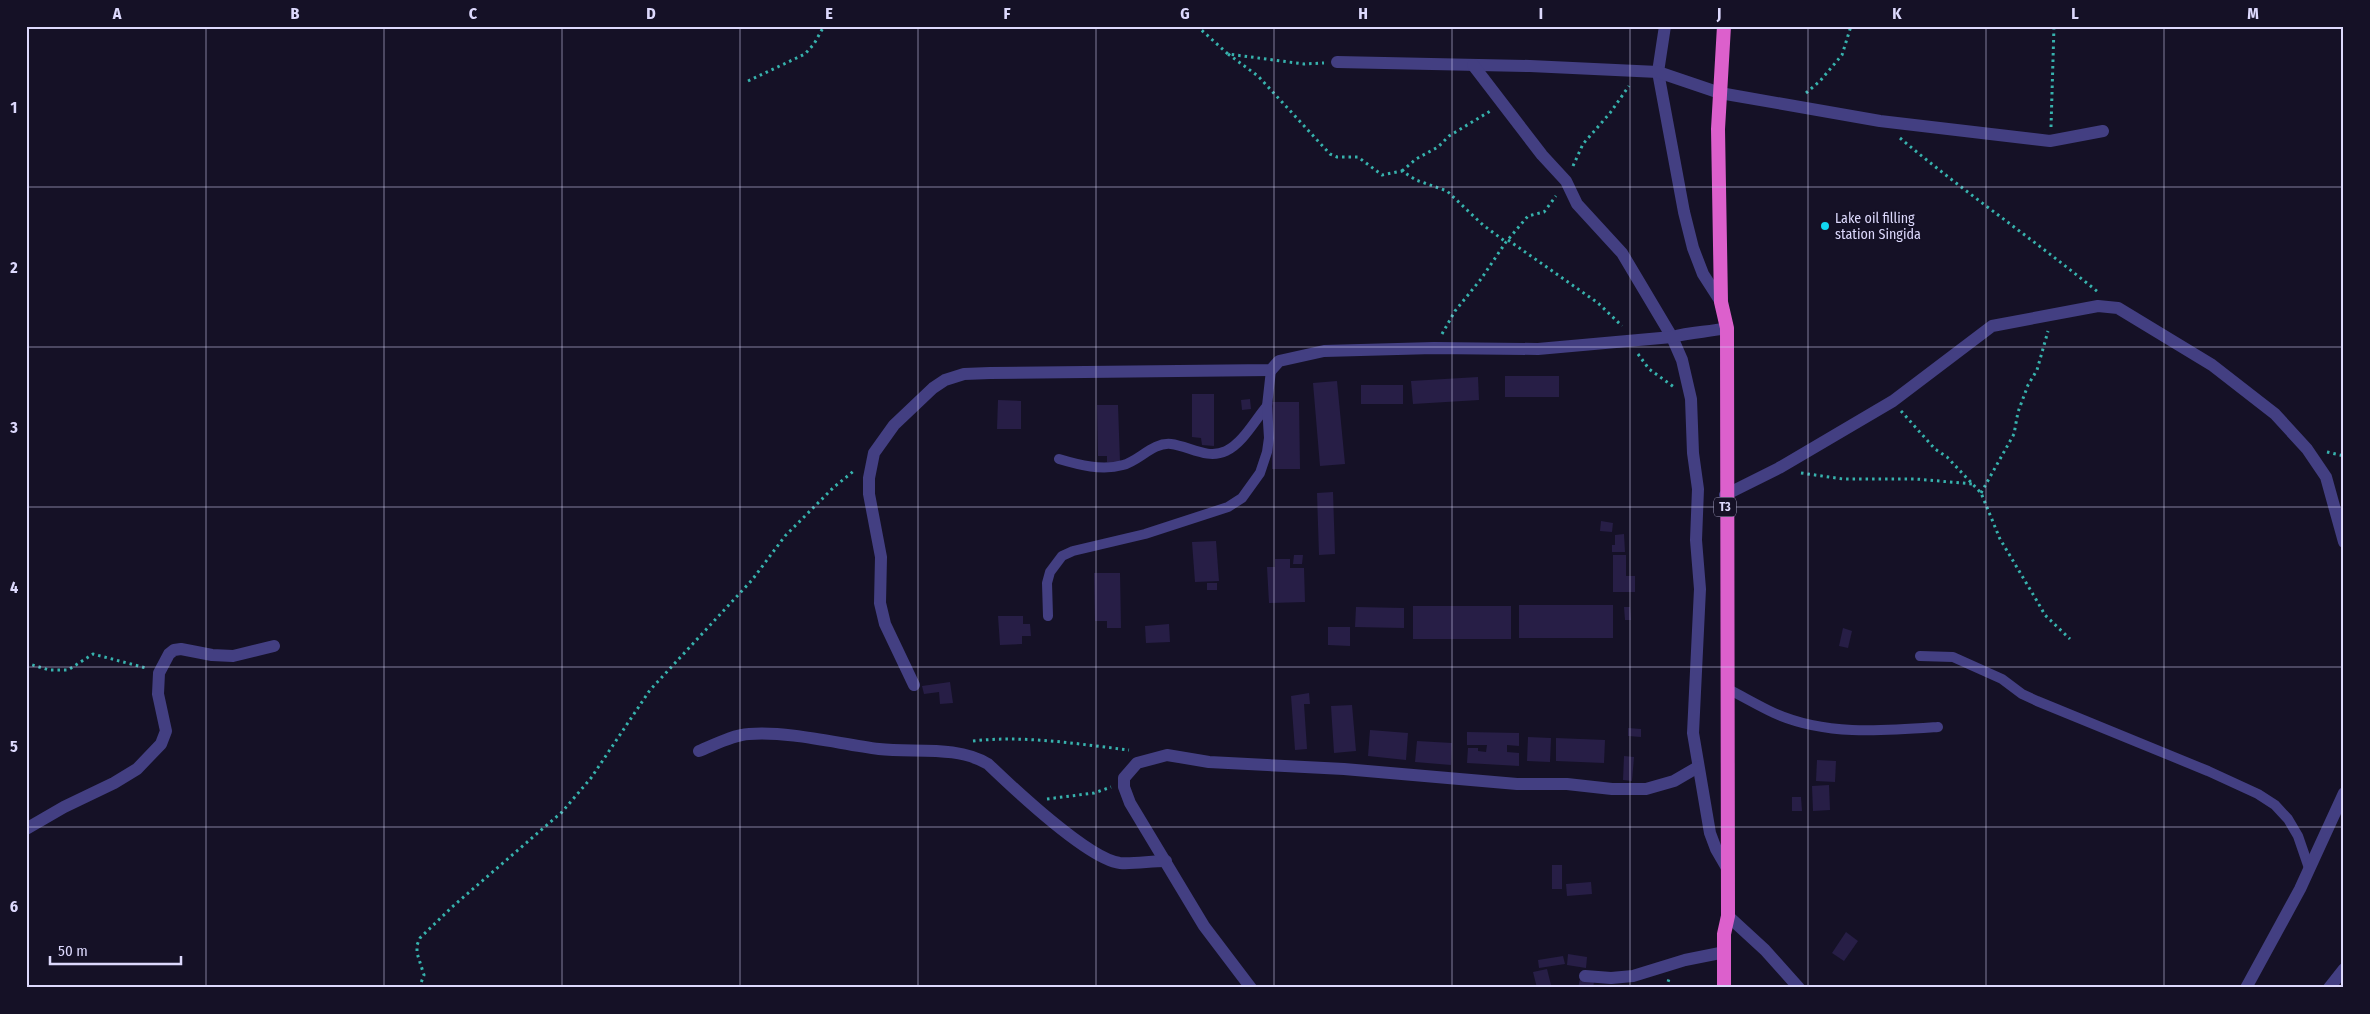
<svg xmlns="http://www.w3.org/2000/svg" width="2370" height="1014" font-family="'Fira Sans Condensed',sans-serif">
<style>
.building{fill:#271e46}
.lines{fill:none;stroke-linecap:round;stroke-linejoin:round}
.path{stroke:#37b2ad;stroke-width:3;stroke-dasharray:2.5 4;stroke-linecap:butt}
.service{stroke:#433f82;stroke-width:10}
.minor{stroke:#433f82;stroke-width:12}
.trunk{stroke:#dc60cc;stroke-width:14}
.grid{fill:none;stroke:#ddd9fd;stroke-width:1;stroke-opacity:0.55}
.poi-dot{fill:#11d7f1;stroke:#151126;stroke-width:2}
.labels{text-anchor:middle;stroke-width:4;stroke-linejoin:round;paint-order:stroke}
.shield{fill:#151126;stroke:#a19dbc;stroke-width:1}
.shield-label{font-size:12px;font-weight:bold;fill:#ddd9fd}
.poi-label{font-size:14px;fill:#ddd9fd;stroke:#151126;text-anchor:start}
.neatline{fill:none;stroke:#ddd9fd;stroke-width:2}
.grid-label{font-size:16px;text-anchor:middle;font-weight:bold;fill:#ddd9fd}
</style>
<rect width="100%" height="100%" fill="#151126"/>
<!-- building -->
<g class="building">
<rect x="1505" y="376" width="54" height="21"/>
<polygon points="1478,377 1479,400 1413,404 1411,381"/>
<polygon points="1337,381 1345,464 1320,466 1313,383"/>
<rect x="1361" y="385" width="42" height="19"/>
<polygon points="1192,394 1214,394 1214,446 1202,445 1201,438 1192,437"/>
<polygon points="1250,399 1251,409 1242,410 1241,400"/>
<polygon points="998,400 1021,401 1021,429 997,429"/>
<polygon points="1271,402 1299,402 1300,469 1272,469"/>
<polygon points="1097,405 1118,405 1120,462 1107,462 1107,456 1098,456"/>
<polygon points="1333,492 1335,554 1319,555 1317,493"/>
<polygon points="1601,521 1613,523 1612,532 1600,531"/>
<polygon points="1624,534 1625,552 1612,552 1612,545 1615,545 1615,535"/>
<polygon points="1216,541 1219,581 1195,582 1192,542"/>
<polygon points="1294,555 1303,555 1302,564 1293,564"/>
<polygon points="1613,555 1626,555 1626,576 1635,576 1635,592 1613,592"/>
<polygon points="1275,559 1290,559 1290,568 1304,568 1305,602 1269,603 1267,567 1275,567"/>
<polygon points="1094,573 1120,573 1121,628 1107,628 1107,621 1095,621"/>
<rect x="1207" y="583" width="10" height="7"/>
<rect x="1519" y="605" width="94" height="33"/>
<rect x="1413" y="606" width="98" height="33"/>
<polygon points="1356,607 1404,608 1404,628 1355,627"/>
<polygon points="1624,607 1630,607 1631,620 1625,620"/>
<polygon points="998,616 1023,616 1023,624 1030,624 1031,636 1022,636 1022,644 1000,645"/>
<polygon points="1169,624 1170,642 1146,643 1145,626"/>
<polygon points="1328,627 1350,627 1350,646 1328,645"/>
<polygon points="1843,628 1852,631 1848,648 1839,646"/>
<polygon points="950,682 953,703 940,704 939,692 924,694 922,686"/>
<polygon points="1309,693 1310,704 1304,704 1307,749 1295,750 1291,696"/>
<polygon points="1352,705 1356,751 1334,753 1331,706"/>
<polygon points="1628,728 1641,729 1641,737 1628,736"/>
<polygon points="1370,730 1408,733 1406,760 1368,756"/>
<polygon points="1467,732 1519,733 1519,746 1507,745 1507,752 1519,753 1519,766 1467,763 1468,748 1478,748 1478,751 1486,752 1487,745 1467,745"/>
<polygon points="1528,737 1551,738 1550,762 1527,761"/>
<polygon points="1556,738 1605,740 1604,763 1556,761"/>
<polygon points="1417,741 1452,743 1451,765 1415,762"/>
<polygon points="1624,756 1634,757 1632,781 1623,780"/>
<polygon points="1817,760 1836,761 1835,782 1816,781"/>
<polygon points="1829,785 1830,810 1813,811 1812,786"/>
<polygon points="1792,797 1801,797 1802,811 1792,811"/>
<rect x="1552" y="865" width="10" height="24"/>
<polygon points="1591,882 1592,894 1567,896 1566,884"/>
<polygon points="1846,932 1858,941 1844,961 1832,953"/>
<polygon points="1568,954 1587,957 1586,968 1567,965"/>
<polygon points="1563,956 1565,964 1539,968 1538,960"/>
<polygon points="1547,969 1551,985 1537,988 1533,972"/>
<polygon points="1580,979 1594,982 1593,988 1578,988"/>
</g>
<g class="lines">
<!-- path -->
<g class="path">
<polyline points="1197,26 1228,54 1304,64 1324,63"/>
<polyline points="1228,54 1258,76 1330,154 1337,157 1358,157 1382,175 1402,171 1416,180 1447,191 1483,225 1506,242"/>
<polyline points="748,81 805,54 814,44 824,26"/>
<polyline points="1806,93 1820,81 1842,55 1851,26"/>
<polyline points="2051,127 2054,26"/>
<path d="M1900,138C1964,192 2033,239 2098,292"/>
<polyline points="1573,166 1583,144 1610,113 1629,86"/>
<polyline points="1402,171 1416,159 1438,147 1449,136 1492,110"/>
<polyline points="1508,240 1598,303 1622,326"/>
<polyline points="1442,334 1455,311 1481,279 1506,242 1528,216 1544,212 1556,196"/>
<polyline points="1638,354 1649,369 1674,387"/>
<polyline points="1901,411 1935,449 1947,457 1981,493 2000,539 2037,601 2045,615 2070,639"/>
<polyline points="2327,452 2344,456"/>
<polyline points="1801,473 1843,479 1916,479 1973,484"/>
<polyline points="1981,493 2014,434 2018,412 2028,385 2037,370 2048,331"/>
<polyline points="26,663 49,670 68,670 93,654 146,668"/>
<path d="M973,741C1024,735 1078,744 1129,750"/>
<polyline points="1047,799 1094,793 1111,787"/>
<polyline points="419,988 424,975 417,953 417,945 420,938 452,907 562,812 591,778 650,690 752,580 785,536 834,487 855,470"/>
<polyline points="1666,988 1669,979"/>
</g>
<!-- service -->
<g class="service">
<path d="M1059,459C1079,465 1102,471 1123,465C1139,461 1153,442 1171,444C1189,446 1207,460 1226,451C1243,443 1255,420 1267,406"/>
<polyline points="1048,616 1047,583 1050,572 1062,556 1073,551 1145,534 1228,507 1242,498 1260,473 1267,452 1269,438 1267,406 1271,370"/>
<polyline points="1920,656 1953,657 2002,679 2022,694 2037,701 2208,771 2258,794 2275,805 2288,819 2298,836 2309,868"/>
<path d="M1726,688C1742,696 1757,705 1774,713C1825,736 1883,731 1938,727"/>
</g>
<!-- minor -->
<g class="minor">
<polyline points="1665,26 1658,72 1684,212 1693,248 1703,274 1721,302"/>
<polyline points="1337,62 1530,66 1658,72 1720,93 1880,121 2050,141 2103,131"/>
<polyline points="1473,65 1542,155 1566,181 1577,204 1622,253 1672,337 1682,360 1691,399 1693,453 1698,489 1696,540 1700,589 1693,733 1710,833 1716,849 1727,868"/>
<polyline points="1725,495 1779,468 1893,401 1992,326 2098,306 2118,308 2212,365 2275,414 2307,449 2326,477 2344,542"/>
<path d="M914,685L885,624L880,603L881,557L869,494V478L874,453L894,425L933,388L945,380L964,374L990,373L1271,370L1279,361L1324,351L1434,348L1538,349L1672,337C1691,332 1708,332 1727,328"/>
<path d="M699,751C714,745 732,735 749,734C790,731 839,744 879,749C914,753 957,745 988,764C1012,787 1089,860 1120,863C1134,864 1151,861 1166,861"/>
<polyline points="26,829 64,807 114,783 137,769 161,744 166,731 158,694 159,673 169,654 174,650 181,649 212,655 233,656 274,646"/>
<polyline points="1728,916 1765,950 1799,988"/>
<polyline points="1585,976 1611,978 1633,976 1685,960 1725,952"/>
<polyline points="1251,988 1204,926 1130,803 1124,787 1124,778 1137,763 1167,755 1209,762 1344,769 1517,784 1567,784 1612,789 1646,789 1674,781 1698,767"/>
<polyline points="2246,988 2300,889 2344,793"/>
<polyline points="2329,988 2344,969"/>
</g>
<!-- trunk -->
<polyline class="trunk" points="1724,26 1718,129 1721,302 1727,328 1728,916 1724,934 1724,988"/>
</g>
<!-- grid -->
<path class="grid" d="M206,26V988M384,26V988M562,26V988M740,26V988M918,26V988M1096,26V988M1274,26V988M1452,26V988M1630,26V988M1808,26V988M1986,26V988M2164,26V988M26,187H2344M26,347H2344M26,507H2344M26,667H2344M26,827H2344"/>
<!-- markers -->
<circle class="poi-dot" cx="1825" cy="226" r="5"/>
<g class="labels">
<!-- shield labels -->
<rect class="shield" x="1714" y="497.5" width="22" height="19" rx="4"/>
<g class="shield-label">
<text x="1725" y="511">T3</text>
</g>
<!-- poi labels -->
<g class="poi-label">
<text x="1835" y="223">Lake oil filling<tspan x="1835" dy="16">station Singida</tspan></text>
</g>
</g>
<!-- border -->
<rect width="2370" height="1014" fill="none" stroke="#151126" stroke-width="55"/>
<!-- scale -->
<path d="M50 956v8h131v-8" fill="none" stroke="#ddd9fd" stroke-width="2.5"/>
<text x="58" y="956" font-size="15" fill="#ddd9fd" stroke="#151126" stroke-width="4" paint-order="stroke">50 m</text>
<rect x="28" y="28" width="2314" height="958" class="neatline"/>
<g class="grid-label">
<text x="117" y="19">A</text>
<text x="295" y="19">B</text>
<text x="473" y="19">C</text>
<text x="651" y="19">D</text>
<text x="829" y="19">E</text>
<text x="1007" y="19">F</text>
<text x="1185" y="19">G</text>
<text x="1363" y="19">H</text>
<text x="1541" y="19">I</text>
<text x="1719" y="19">J</text>
<text x="1897" y="19">K</text>
<text x="2075" y="19">L</text>
<text x="2253" y="19">M</text>
<text x="14" y="113">1</text>
<text x="14" y="273">2</text>
<text x="14" y="433">3</text>
<text x="14" y="593">4</text>
<text x="14" y="752">5</text>
<text x="14" y="912">6</text>
</g>
</svg>
